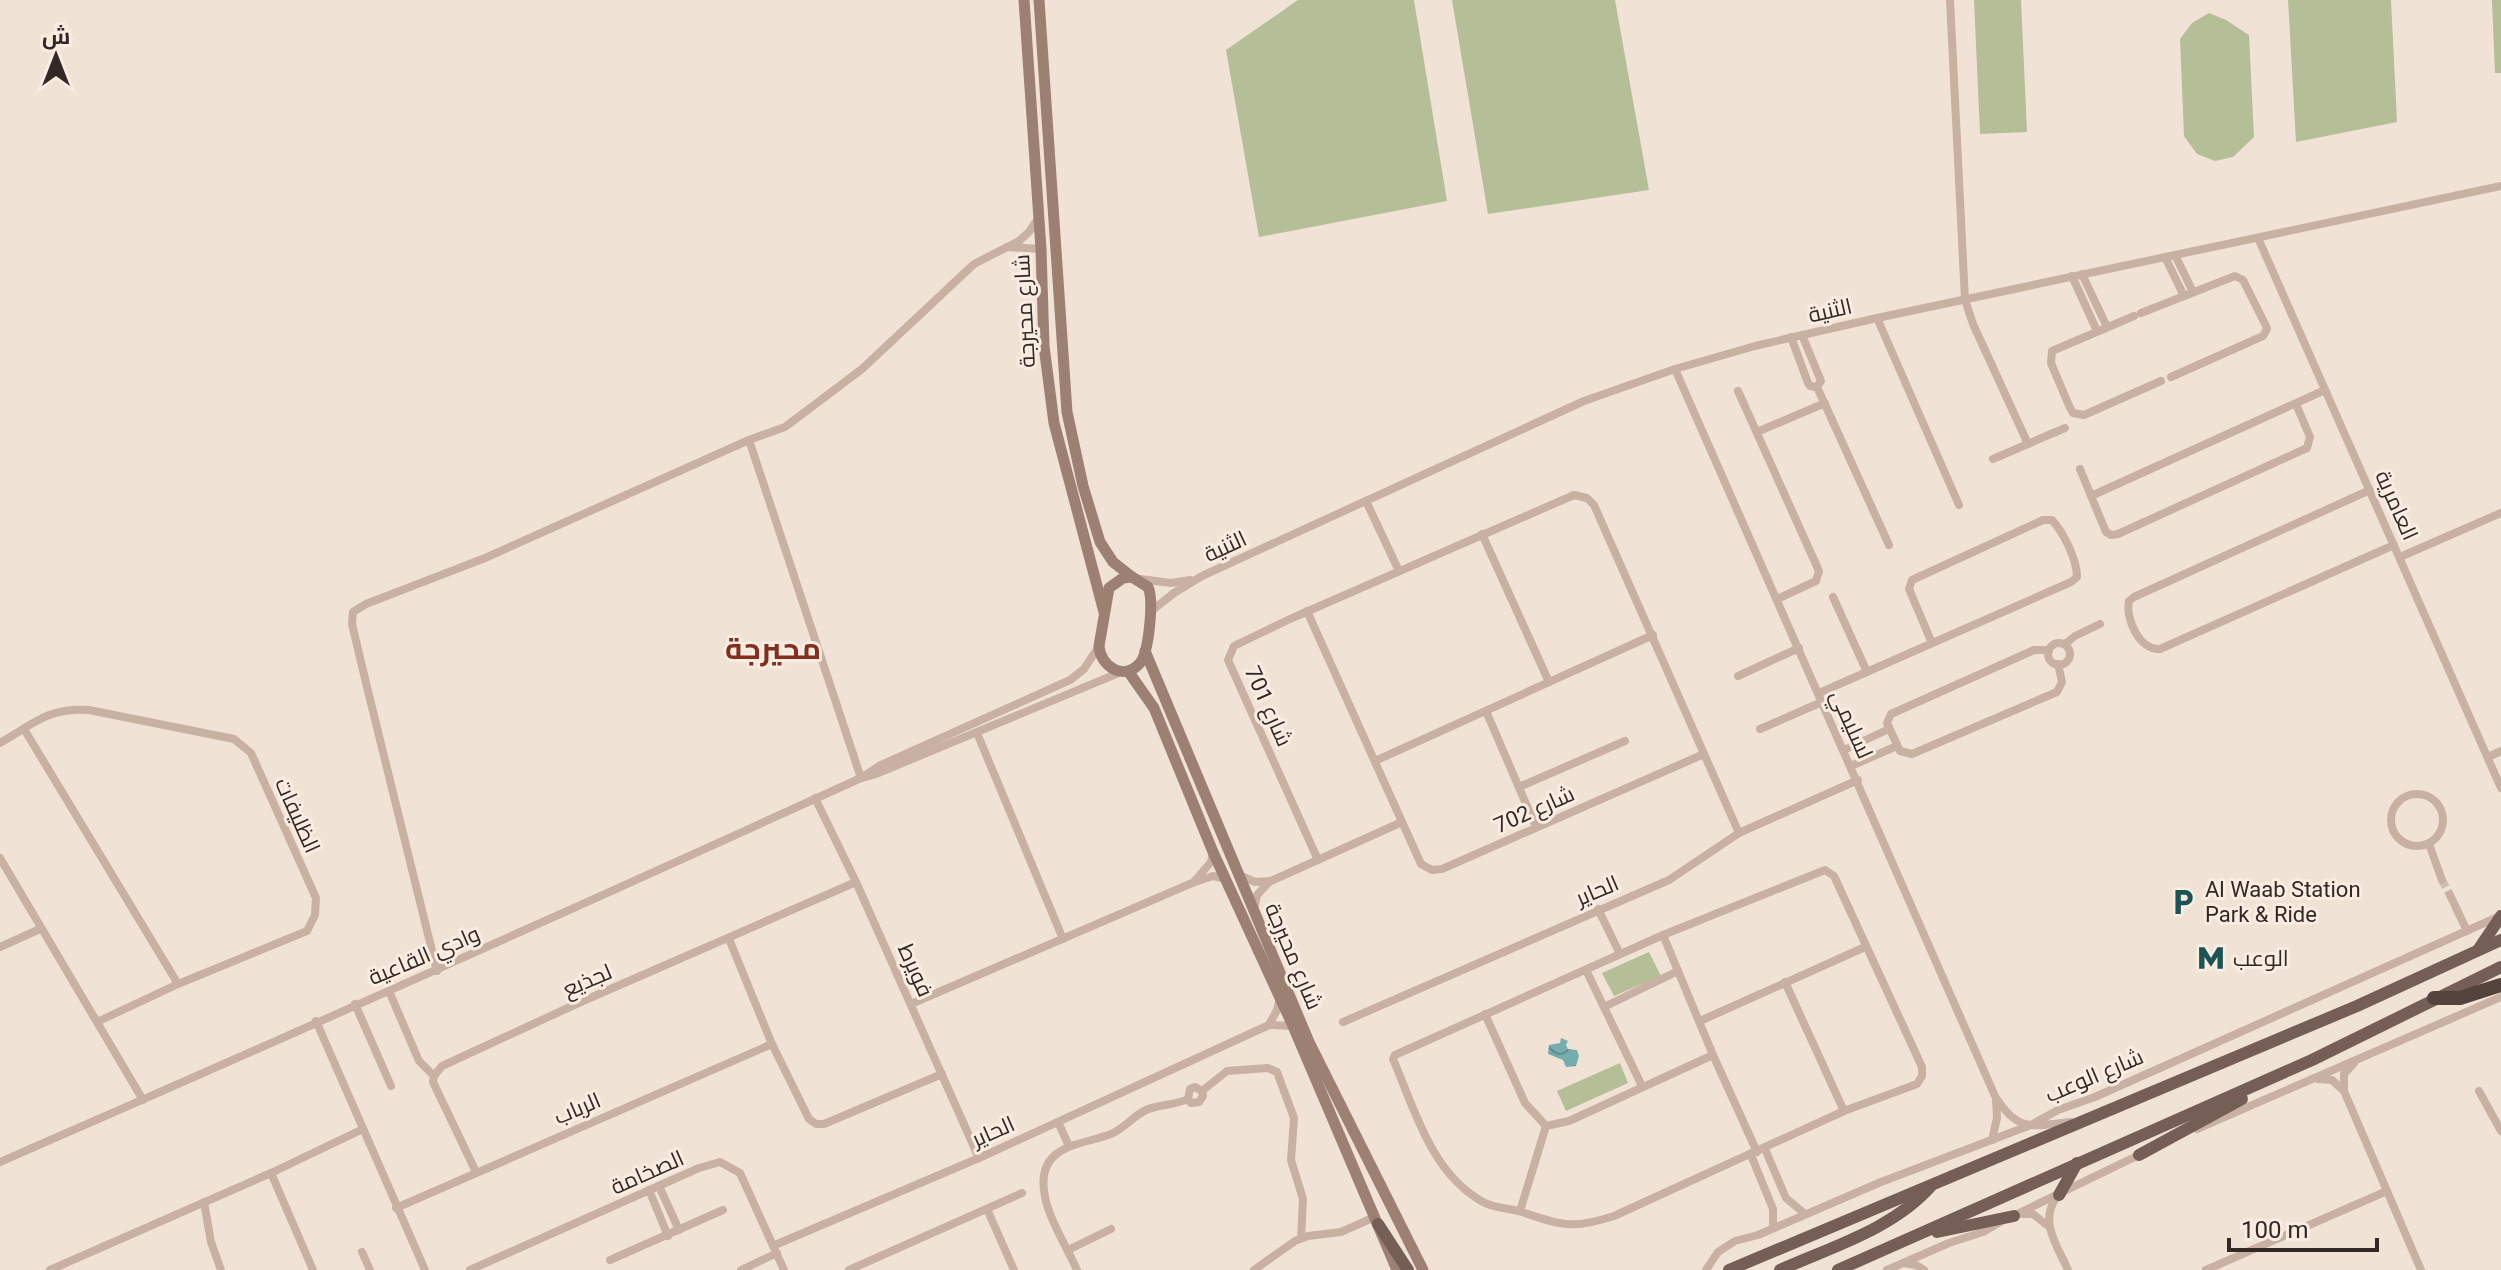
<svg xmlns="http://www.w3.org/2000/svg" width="2501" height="1270" font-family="Roboto,Cairo,sans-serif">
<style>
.green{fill:#b4bf97}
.water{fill:url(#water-waves)}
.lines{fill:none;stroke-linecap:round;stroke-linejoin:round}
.street-tunnel{stroke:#cbbdb3;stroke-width:8;stroke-dasharray:8 4;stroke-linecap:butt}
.street{stroke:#c8b1a3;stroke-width:8}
.secondary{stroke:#9c8074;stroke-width:11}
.primary{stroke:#755e56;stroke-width:12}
.highway{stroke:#54423c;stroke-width:14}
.labels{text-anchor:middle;stroke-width:6;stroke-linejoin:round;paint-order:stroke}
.street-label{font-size:22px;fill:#332825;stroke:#f9ede2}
.poi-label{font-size:22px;fill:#332825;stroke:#f9ede2;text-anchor:start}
.district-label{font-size:30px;font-weight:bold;fill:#822f1e;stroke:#f9ede2}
</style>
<defs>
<pattern id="water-waves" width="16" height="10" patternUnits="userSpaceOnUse" patternTransform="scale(2)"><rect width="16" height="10" fill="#75adac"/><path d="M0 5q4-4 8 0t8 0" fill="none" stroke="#618d8c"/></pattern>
</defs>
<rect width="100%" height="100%" fill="#f1e2d6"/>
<!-- green -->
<g class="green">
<polygon points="1298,0 1414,0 1447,201 1259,237 1226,50"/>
<polygon points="1452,0 1615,0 1649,190 1488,214"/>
<polygon points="1974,0 2021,0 2027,132 1980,134"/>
<polygon points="2288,0 2391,0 2397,122 2296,142"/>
<polygon points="2492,0 2501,0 2501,73 2495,73"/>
<polygon points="2209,13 2226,20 2249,35 2254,137 2233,157 2215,161 2197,154 2184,136 2180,39 2192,23"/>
<polygon points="1649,952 1661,976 1614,996 1602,973"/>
<polygon points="1620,1063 1628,1083 1566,1111 1557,1091"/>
</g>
<!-- water -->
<polygon class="water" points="1561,1038 1568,1041 1566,1045 1568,1049 1577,1050 1579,1056 1576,1066 1566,1067 1563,1060 1548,1054 1549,1045 1560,1043"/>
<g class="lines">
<!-- street-tunnel -->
<polyline class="street-tunnel" points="2442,880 2450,895"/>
<!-- street -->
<g class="street">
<polyline points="1950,0 1965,300 1973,324 2028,444"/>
<polyline points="2258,238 2501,788"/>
<polyline points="1007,247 1041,249"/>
<polyline points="2175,255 2193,292"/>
<polyline points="2165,257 2184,296"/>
<polyline points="2082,274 2107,327"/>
<polyline points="2072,276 2097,331"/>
<polyline points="2141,313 2235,276 2243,280 2266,326 2267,329 2263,336 2171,377"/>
<polyline points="2134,316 2052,351 2051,363 2070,408 2073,413 2084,415 2161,381"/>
<polyline points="1877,318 1959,505"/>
<polyline points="1791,337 1808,383 1810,386 1817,387 1821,381 1802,335"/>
<path d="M1675,369L1995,1096C2018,1133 2031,1126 2071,1122"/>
<polyline points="1817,387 1889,545"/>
<polyline points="1738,391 1819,571 1816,581 1777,599"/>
<polyline points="1757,432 1825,403"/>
<polyline points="749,440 861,778"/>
<polyline points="1993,459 2065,428"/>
<polyline points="2080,469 2106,532 2111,535 2118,534 2307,448 2310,437 2296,404"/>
<path d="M2370,490L2134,597L2129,601C2125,619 2140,651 2160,649L2394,545"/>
<polyline points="2091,496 2325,390"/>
<polyline points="1366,501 1399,571"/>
<polyline points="1482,534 1549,682"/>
<polyline points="2400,557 2501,513"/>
<polyline points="1140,579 1171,583 1190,580"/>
<polyline points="1833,597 1867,672"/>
<polyline points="1307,611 1421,864 1432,870 1442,869 1704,754"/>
<polyline points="1150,612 1174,593 1202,576 1584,401 1675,369 1755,346 1877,318 2501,186"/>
<circle cx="2059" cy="654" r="11"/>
<polyline points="2065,644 2075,636 2100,624"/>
<polyline points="2049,650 2034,650 1891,714 1887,723 1900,751 1912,754 2057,692 2062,682 2058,664"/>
<polyline points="1738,676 1799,648"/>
<path d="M1819,693L2071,582L2077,577C2077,560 2064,533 2052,520H2043L1912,580L1909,589L1932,643"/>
<polyline points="1486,711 1536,827"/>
<polyline points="24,729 178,984"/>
<polyline points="1760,729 1822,702"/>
<polyline points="977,733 1063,939"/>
<path d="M0,743C33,724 49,707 89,710L234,739L251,753L316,898L315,915L307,931L178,984L99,1021"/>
<polyline points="1844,750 1889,729"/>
<polyline points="2488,757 2501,751"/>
<polyline points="1375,761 1653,635"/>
<polyline points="1851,766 1897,746"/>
<polyline points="862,778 876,774 1121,672"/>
<polyline points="1519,787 1625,741"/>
<circle cx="2417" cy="820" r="26"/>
<polyline points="815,798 856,882 979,1158"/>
<polyline points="2429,844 2442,880"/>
<polyline points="0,858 143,1100"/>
<polyline points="1318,860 1228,660 1234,646 1290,619 1574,495 1587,498 1594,505 1739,833"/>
<path d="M1825,870L1834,876L1922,1067V1076L1917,1084L1844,1111L1614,1216C1574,1229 1563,1226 1525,1213C1511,1208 1496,1209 1483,1202C1431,1173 1415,1110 1393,1059L1395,1055L1663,935Z"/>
<polyline points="1241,876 1255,882 1271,881 1402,822"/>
<polyline points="1193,883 1211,862 1213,852"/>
<polyline points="2450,895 2467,931"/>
<polyline points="1598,909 1620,954"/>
<polyline points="1254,910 1257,895 1270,881"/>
<polyline points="1663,935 1713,1055"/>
<polyline points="729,939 772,1044 809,1119 816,1124 824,1124 942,1074"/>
<polyline points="0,947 40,929"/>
<polyline points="1586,970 1642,1086"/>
<polyline points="437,971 367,687 352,624 353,612 366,604 485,558 749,440 785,427 862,369 974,264 1019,241 1029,232 1039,217"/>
<polyline points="1785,982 1844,1111"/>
<polyline points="389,991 419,1061 434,1076"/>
<polyline points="355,1004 391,1086"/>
<polyline points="911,1004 1192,883 1213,876 1226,879"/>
<polyline points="1604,1007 1678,971"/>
<polyline points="1485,1014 1525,1103 1546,1126 1569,1121 1713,1055 1757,1152"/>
<polyline points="316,1021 425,1270"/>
<polyline points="1700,1021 1865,947"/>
<polyline points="1343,1022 1669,880 1739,833 1858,780"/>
<polyline points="1269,1025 1277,1010 1280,998"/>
<polyline points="2318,1079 2332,1080 2344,1091 2421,1270"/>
<polyline points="2344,1090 2344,1074 2354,1063"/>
<polyline points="1202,1091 1227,1071 1268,1068 1277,1072 1294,1118 1291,1160 1303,1199 1301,1238"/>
<polyline points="2479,1091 2501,1131"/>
<polyline points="1058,1122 1069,1146"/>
<polyline points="2197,1129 2501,997"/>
<polyline points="1992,1140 1997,1118 1996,1100"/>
<polyline points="1765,1149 1786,1198 1805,1214"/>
<polyline points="1751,1155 1773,1209 1773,1228"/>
<path d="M0,1162C288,1037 575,908 861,778L879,766L1070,680L1084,669L1099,646"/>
<polyline points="476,1172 433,1082 434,1076 442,1066 583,1001 856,882"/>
<polyline points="271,1173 313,1270"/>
<polyline points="659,1186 679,1230"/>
<polyline points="649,1190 668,1236"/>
<path d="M2056,1198C2039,1222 2058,1247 2068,1270"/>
<polyline points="204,1202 211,1242 221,1270"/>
<polyline points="396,1208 772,1044"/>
<polyline points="987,1209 1014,1270"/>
<polyline points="1520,1211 1546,1126"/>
<polyline points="2022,1214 2033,1214 2048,1226"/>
<polyline points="2013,1216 2141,1154"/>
<polyline points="775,1245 979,1158 1269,1025 1293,1026"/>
<polyline points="1068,1250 1111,1229"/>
<polyline points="362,1252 370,1270"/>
<polyline points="610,1260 723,1210"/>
<polyline points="1904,1263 1916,1265 1924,1270"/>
<polyline points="50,1270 271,1173 363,1129"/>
<polyline points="470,1270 699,1168 720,1162 740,1173 784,1270"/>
<polyline points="741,1270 777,1253"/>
<polyline points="849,1270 1022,1193"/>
<path d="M1077,1270C1067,1247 1046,1215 1044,1190C1038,1144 1083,1145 1111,1134C1125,1128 1133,1116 1146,1110C1159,1104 1173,1106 1188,1099L1191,1103L1199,1102L1203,1096L1202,1091L1195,1087L1190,1089L1188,1099"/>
<polyline points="1254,1270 1295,1241 1308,1236 1341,1232 1375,1217"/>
<polyline points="1706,1270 1718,1252 1735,1241 1758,1235 1881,1182 2031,1125 2058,1110 2095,1097 2500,916"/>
<polyline points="1887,1270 1949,1243 1983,1232 2000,1222"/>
<polyline points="2206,1270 2387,1191"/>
</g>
<!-- secondary -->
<g class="secondary">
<polyline points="1024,0 1041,249 1044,346 1054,423 1104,612"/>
<polyline points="1039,0 1067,412 1083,486 1100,542 1113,562 1132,577"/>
<path d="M1132,577L1148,587C1154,600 1149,652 1140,663C1124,682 1100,666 1099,646L1109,588L1123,578Z"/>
<polyline points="1145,651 1309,1042 1423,1270"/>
<polyline points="1128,671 1154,708 1213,852 1293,1026 1397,1270"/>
</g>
<!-- primary -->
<g class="primary">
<polyline points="2478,950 2501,916"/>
<polyline points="2139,1155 2242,1099"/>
<polyline points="2059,1195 2077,1163"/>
<polyline points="1378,1224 1408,1270"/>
<polyline points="1937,1232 2014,1216"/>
<polyline points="1729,1270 2357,1006 2501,940"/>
<path d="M1780,1270C1831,1247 1893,1229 1931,1186"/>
<polyline points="1838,1270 2312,1060 2501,967"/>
</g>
<!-- highway -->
<polyline class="highway" points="2434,998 2460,998 2501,985"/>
</g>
<!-- icons -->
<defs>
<g id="parking-bare" transform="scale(2.16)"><path d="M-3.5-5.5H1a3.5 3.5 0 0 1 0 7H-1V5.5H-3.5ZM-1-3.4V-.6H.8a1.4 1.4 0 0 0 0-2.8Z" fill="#1b5454" stroke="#f9ede2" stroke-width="2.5" paint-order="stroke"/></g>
<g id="metro-bare" transform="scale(2.16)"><path d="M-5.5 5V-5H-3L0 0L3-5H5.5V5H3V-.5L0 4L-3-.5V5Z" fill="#1b5454" stroke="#f9ede2" stroke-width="2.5" paint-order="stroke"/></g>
</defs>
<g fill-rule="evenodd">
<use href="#parking-bare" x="2183" y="902"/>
<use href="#metro-bare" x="2211" y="958"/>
</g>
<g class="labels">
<!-- street labels -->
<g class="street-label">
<text transform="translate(1830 310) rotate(-13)" y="8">الثنية</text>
<text transform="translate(1024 311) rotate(-93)" y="8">شارع محيرجة</text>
<text transform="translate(2397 505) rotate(66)" y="8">العامرية</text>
<text transform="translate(1225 546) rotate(-25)" y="8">الثنية</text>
<text transform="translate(1269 706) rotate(66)" y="8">شارع 701</text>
<text transform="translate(1852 724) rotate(66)" y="8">لسليمي</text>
<text transform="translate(1534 809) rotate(-24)" y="8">شارع 702</text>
<text transform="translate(298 815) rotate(66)" y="8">الظليفات</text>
<text transform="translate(1597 890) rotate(-23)" y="8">الحاير</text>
<text transform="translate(424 955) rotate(-23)" y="8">وادي القاعية</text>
<text transform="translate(1294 956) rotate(67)" y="8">شارع محيرجة</text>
<text transform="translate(916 970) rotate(66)" y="8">فويرط</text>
<text transform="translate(587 980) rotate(-23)" y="8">لجذيع</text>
<text transform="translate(2094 1075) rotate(-23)" y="8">شارع الوعب</text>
<text transform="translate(577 1108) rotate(-23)" y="8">الرباب</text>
<text transform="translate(993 1131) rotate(-24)" y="8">الحاير</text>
<text transform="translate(647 1172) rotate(-24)" y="8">الصخامة</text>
</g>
<!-- poi labels -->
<g class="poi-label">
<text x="2205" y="897">Al Waab Station<tspan x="2205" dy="25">Park &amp; Ride</tspan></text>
<text x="2233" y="966">الوعب</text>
</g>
<!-- district labels -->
<g class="district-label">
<text x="773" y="659">محيرجة</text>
</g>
</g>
<!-- north arrow -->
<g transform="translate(56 56)" stroke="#f9ede2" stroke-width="6" paint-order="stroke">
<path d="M0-6L14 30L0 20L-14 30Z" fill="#332825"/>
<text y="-12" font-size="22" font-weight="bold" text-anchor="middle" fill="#332825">ش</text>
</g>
<!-- scale -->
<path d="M2229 1238v12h148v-12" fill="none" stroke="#332825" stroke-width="4"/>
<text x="2241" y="1238" font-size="24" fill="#332825" stroke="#f9ede2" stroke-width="6" paint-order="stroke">100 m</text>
</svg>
